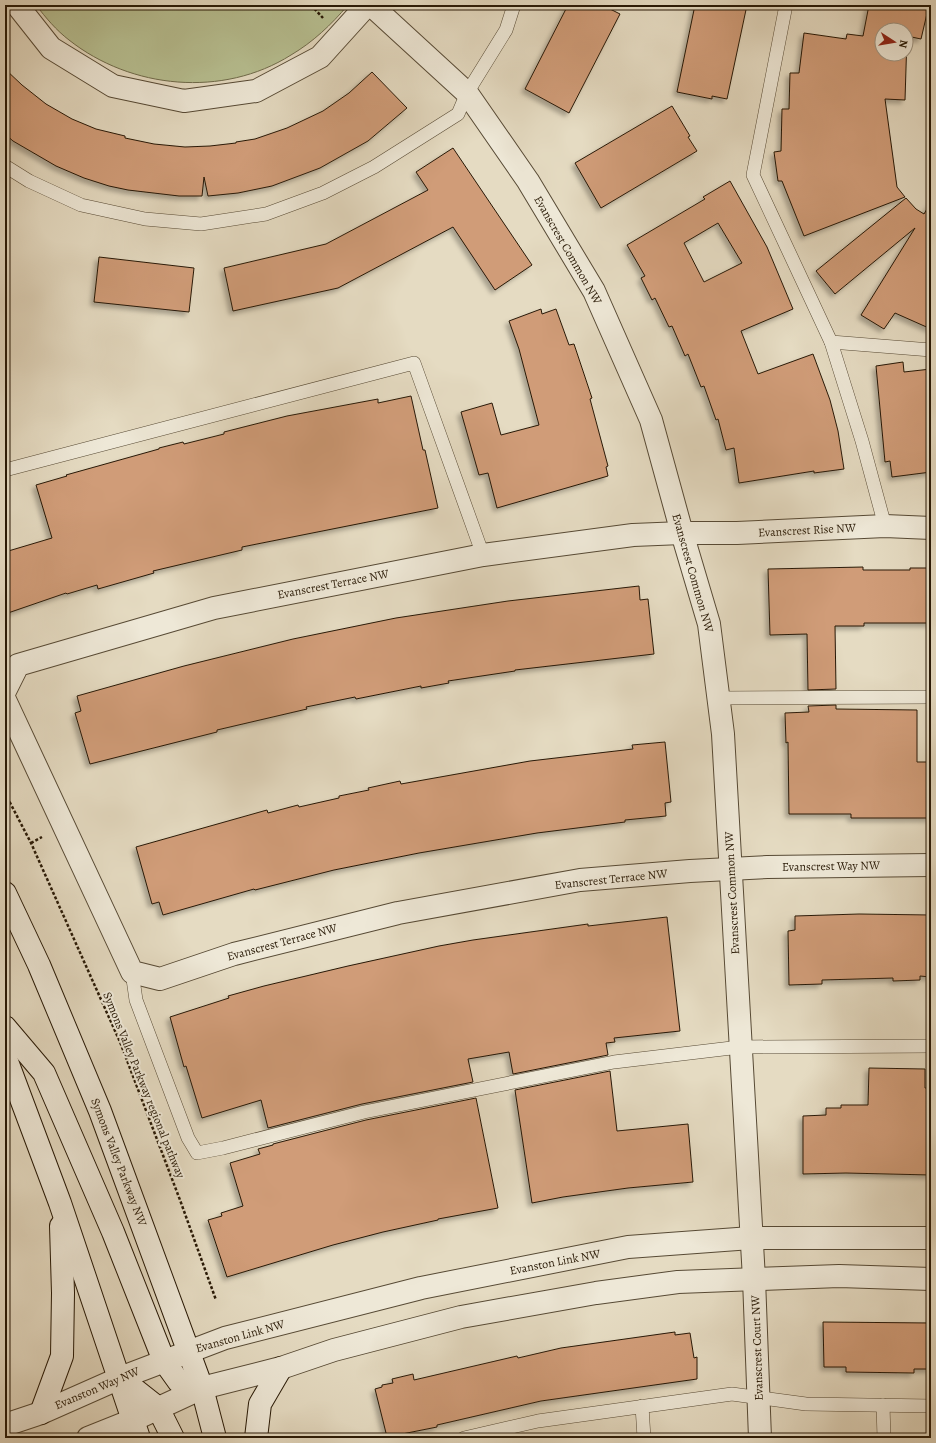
<svg xmlns="http://www.w3.org/2000/svg" width="936" height="1443" font-family="Alegreya,serif">
<style>
.green{fill:#b7bf91;stroke:#706c4c}
.building{fill:#d09c78;stroke:#281906;fill-rule:evenodd;filter:url(#shadow)}
.lines{fill:none;stroke-linecap:round;stroke-linejoin:round}
.service-casing{stroke:#574a35;stroke-width:14}
.minor-casing{stroke:#574a35;stroke-width:24}
.tertiary-casing{stroke:#574a35;stroke-width:24}
.secondary-casing{stroke:#281906;stroke-width:24}
.path{stroke:#281906;stroke-width:2.5;stroke-dasharray:3 2;stroke-linecap:butt}
.service{stroke:#eee8d7;stroke-width:13}
.minor{stroke:#eee8d7;stroke-width:22}
.tertiary{stroke:#eee8d7;stroke-width:22}
.secondary{stroke:#eee8d7;stroke-width:22}
.labels{text-anchor:middle;stroke-width:4;stroke-linejoin:round;paint-order:stroke}
.street-label{font-size:12px;fill:#281906;stroke:#eee8d7}
</style>
<defs>
<filter id="shadow"><feDropShadow dx="-3.5" dy="3.5" stdDeviation="2" flood-color="#0004"/></filter>
</defs>
<rect width="100%" height="100%" fill="#e5dbc2"/>
<filter id="stains"><feTurbulence type="fractalNoise" baseFrequency=".005" numOctaves="4"/><feColorMatrix values="0 0 0 0 .2 0 0 0 0 .09 0 0 0 0 .02 0 0 0 .5 -.17"/></filter>
<radialGradient id="worn" r=".72"><stop offset=".6" stop-color="#630" stop-opacity="0"/><stop offset="1" stop-color="#630" stop-opacity=".3"/></radialGradient>
<!-- green -->
<path class="green" d="M36,5H348C331,25 313,42 291,55C223,98 131,89 69,40C56,30 46,18 36,5Z"/>
<!-- building -->
<g class="building">
<polygon points="568,5 602,5 620,14 569,113 525,89"/>
<polygon points="695,5 747,5 727,99 712,96 712,99 677,92"/>
<path d="M869,5H929L921,39L907,36L905,100L885,99L897,187L905,197L804,236L782,181H778L774,152L781,151L782,109H789L790,73H799L804,33L846,39L847,34L863,36ZM882,30H906V54H882Z"/>
<polygon points="5,69 22,85 46,104 72,119 96,129 125,136 125,138 154,144 185,147 210,146 236,143 236,142 255,139 287,128 323,111 349,93 372,72 407,108 368,141 320,168 272,186 238,193 208,196 204,177 202,196 179,196 128,190 109,186 84,178 56,166 13,141 5,134"/>
<polygon points="672,106 690,136 688,137 697,151 601,208 575,163"/>
<polygon points="453,148 532,265 495,290 453,227 338,288 233,311 224,268 326,244 428,190 416,172"/>
<path d="M730,181L767,247L793,309L741,331L758,374L813,354L830,400L838,431L844,469L814,473V471L739,483L734,448L726,450L718,419L716,420L704,386L701,387L688,354L685,356L672,326L669,327L655,298L652,300L641,278L645,276L627,245L705,199L703,197ZM718,223L742,263L704,282L684,243Z"/>
<polygon points="906,198 916,209 924,214 931,202 931,329 895,313 884,329 861,315 915,228 835,294 816,271"/>
<polygon points="99,257 194,268 189,312 94,302"/>
<polygon points="541,309 542,314 556,309 569,345 574,344 592,398 590,399 608,466 606,467 608,476 497,508 488,473 479,475 461,412 492,403 501,435 539,425 519,349 509,321"/>
<polygon points="903,362 904,372 931,369 931,472 892,477 890,461 885,462 876,366"/>
<polygon points="411,396 423,450 425,450 438,508 242,547 242,550 153,571 154,573 98,589 97,585 67,594 66,593 5,614 5,552 52,538 36,485 67,476 66,475 159,449 159,448 183,442 184,444 224,434 224,432 287,416 378,399 378,403"/>
<polygon points="863,567 863,570 910,570 910,568 931,568 931,623 864,623 864,626 835,626 836,689 808,690 807,634 770,635 768,569"/>
<polygon points="639,586 640,600 648,599 654,654 515,670 515,671 448,681 449,683 421,688 421,686 356,699 355,697 306,707 307,709 217,730 217,732 90,764 75,713 81,711 77,696 184,666 293,639 396,618 508,601"/>
<polygon points="836,705 836,709 917,710 917,762 931,762 931,818 851,818 851,814 789,814 788,742 786,743 785,713 809,712 808,706"/>
<polygon points="665,742 671,802 665,803 666,816 625,820 625,822 537,833 419,853 334,870 255,890 254,889 163,915 159,902 152,904 136,847 267,810 268,813 298,805 299,807 339,798 339,796 369,790 368,788 400,781 401,784 530,761 633,749 632,745"/>
<polygon points="859,914 931,915 931,977 920,976 920,980 893,981 893,978 822,980 822,984 789,985 788,931 795,930 795,916"/>
<polygon points="667,917 680,1031 614,1038 615,1042 606,1043 608,1055 513,1074 509,1052 468,1059 473,1082 362,1104 268,1128 261,1100 202,1118 186,1066 184,1067 170,1017 229,998 228,996 264,986 348,966 439,946 473,940 588,924 588,926"/>
<polygon points="869,1068 925,1069 925,1088 931,1088 931,1175 846,1173 803,1174 803,1116 826,1115 826,1108 841,1108 841,1105 868,1105"/>
<polygon points="610,1071 617,1131 688,1124 693,1182 628,1188 563,1197 532,1203 515,1090"/>
<polygon points="476,1098 498,1208 438,1219 438,1220 383,1232 333,1245 227,1277 208,1220 222,1216 221,1213 243,1206 230,1163 260,1154 258,1149 273,1145 273,1144 366,1120"/>
<polygon points="823,1322 931,1323 931,1369 914,1369 914,1373 846,1372 846,1367 824,1367"/>
<polygon points="675,1332 675,1335 690,1333 694,1358 697,1357 697,1379 541,1401 437,1425 437,1427 387,1437 375,1389 382,1387 382,1385 393,1383 392,1379 413,1374 414,1380 517,1356 518,1358 561,1348"/>
</g>
<g class="lines">
<!-- service casing -->
<g class="service-casing">
<g id="service">
<polyline points="786,5 753,175 831,342 862,441 885,526"/>
<polyline points="5,166 29,181 81,205 145,219 201,224 266,214 323,193 374,167 458,114 467,93 506,30 514,5"/>
<polyline points="831,342 931,350"/>
<polyline points="5,470 414,363 483,555"/>
<polyline points="719,698 931,697"/>
<polyline points="132,972 136,1000 188,1138 197,1153 223,1148 364,1112 614,1062 740,1047 931,1046"/>
<polyline points="883,1405 884,1438"/>
<polyline points="642,1406 644,1438"/>
<polyline points="464,1438 538,1421 732,1394 806,1404 931,1406"/>
</g>
</g>
<!-- minor casing -->
<g class="minor-casing">
<g id="minor">
<polyline points="17,5 51,48 113,86 184,101 256,91 320,57 367,5"/>
<polyline points="371,5 467,93 528,181 594,291 651,420 682,533 709,624 723,734 754,1279 760,1438"/>
<polyline points="5,691 18,665 214,608 483,555 633,535 682,533 737,533 885,526 931,528"/>
<polyline points="5,700 132,972 160,979 234,954 398,913 580,880 690,871 767,867 931,865"/>
</g>
</g>
<!-- tertiary casing -->
<g class="tertiary-casing">
<g id="tertiary">
<polyline points="5,1425 41,1413 120,1378 225,1338 421,1288 628,1247 751,1238 931,1238"/>
<polyline points="88,1438 133,1420 202,1388 281,1368 334,1350 461,1317 596,1293 678,1282 839,1276 931,1279"/>
</g>
</g>
<!-- secondary casing -->
<g class="secondary-casing">
<g id="secondary">
<polyline points="5,893 39,965 100,1111 202,1388 215,1438"/>
<polyline points="5,1027 44,1073 113,1232 164,1361 179,1382 202,1388"/>
<polyline points="5,1056 60,1203 139,1438"/>
<polyline points="120,1378 158,1408 173,1438"/>
<polyline points="41,1413 62,1356 63,1293 61,1226"/>
<polyline points="256,1438 260,1404 281,1368"/>
</g>
</g>
<!-- path -->
<g class="path">
<polyline points="311,5 323,18"/>
<polyline points="5,793 31,843 120,1042 180,1200 216,1300"/>
<polyline points="31,843 42,837"/>
</g>
<!-- service -->
<use href="#service" class="service"/>
<!-- minor -->
<use href="#minor" class="minor"/>
<!-- tertiary -->
<use href="#tertiary" class="tertiary"/>
<!-- secondary -->
<use href="#secondary" class="secondary"/>
</g>
<g class="labels">
<!-- street labels -->
<g class="street-label">
<text transform="translate(568 250) rotate(60)" y="4">Evanscrest Common NW</text>
<text transform="translate(807 530) rotate(-3)" y="4">Evanscrest Rise NW</text>
<text transform="translate(693 573) rotate(74)" y="4">Evanscrest Common NW</text>
<text transform="translate(333 584) rotate(-11)" y="4">Evanscrest Terrace NW</text>
<text transform="translate(831 866) rotate(-1)" y="4">Evanscrest Way NW</text>
<text transform="translate(611 879) rotate(-6)" y="4">Evanscrest Terrace NW</text>
<text transform="translate(732 893) rotate(-93)" y="4">Evanscrest Common NW</text>
<text transform="translate(282 942) rotate(-15)" y="4">Evanscrest Terrace NW</text>
<text transform="translate(144 1085) rotate(68)" y="4">Symons Valley Parkway regional pathway</text>
<text transform="translate(119 1162) rotate(69)" y="4">Symons Valley Parkway NW</text>
<text transform="translate(555 1262) rotate(-11)" y="4">Evanston Link NW</text>
<text transform="translate(240 1336) rotate(-16)" y="4">Evanston Link NW</text>
<text transform="translate(757 1348) rotate(-92)" y="4">Evanscrest Court NW</text>
<text transform="translate(97 1388) rotate(-23)" y="4">Evanston Way NW</text>
</g>
</g>
<!-- margin -->
<rect width="936" height="1443" fill="none" stroke="#e5dbc2" stroke-width="20"/>
<rect x="6" y="6" width="924" height="1431" fill="none" stroke="#281906" stroke-width="2"/>
<rect x="10" y="10" width="916" height="1423" fill="none" stroke="#281906"/>
<!-- north arrow -->
<g transform="translate(894 42) rotate(102)"><circle r="19" fill="#eee8d7" stroke="#9f9583"/>
<path d="M0-3L7 15L0 10L-7 15Z" fill="#8f2418"/>
<text y="-6" font-size="11" font-weight="bold" text-anchor="middle" fill="#281906">N</text>
</g>
<rect width="100%" height="100%" filter="url(#stains)"/>
<rect width="100%" height="100%" fill="url(#worn)"/>
</svg>
